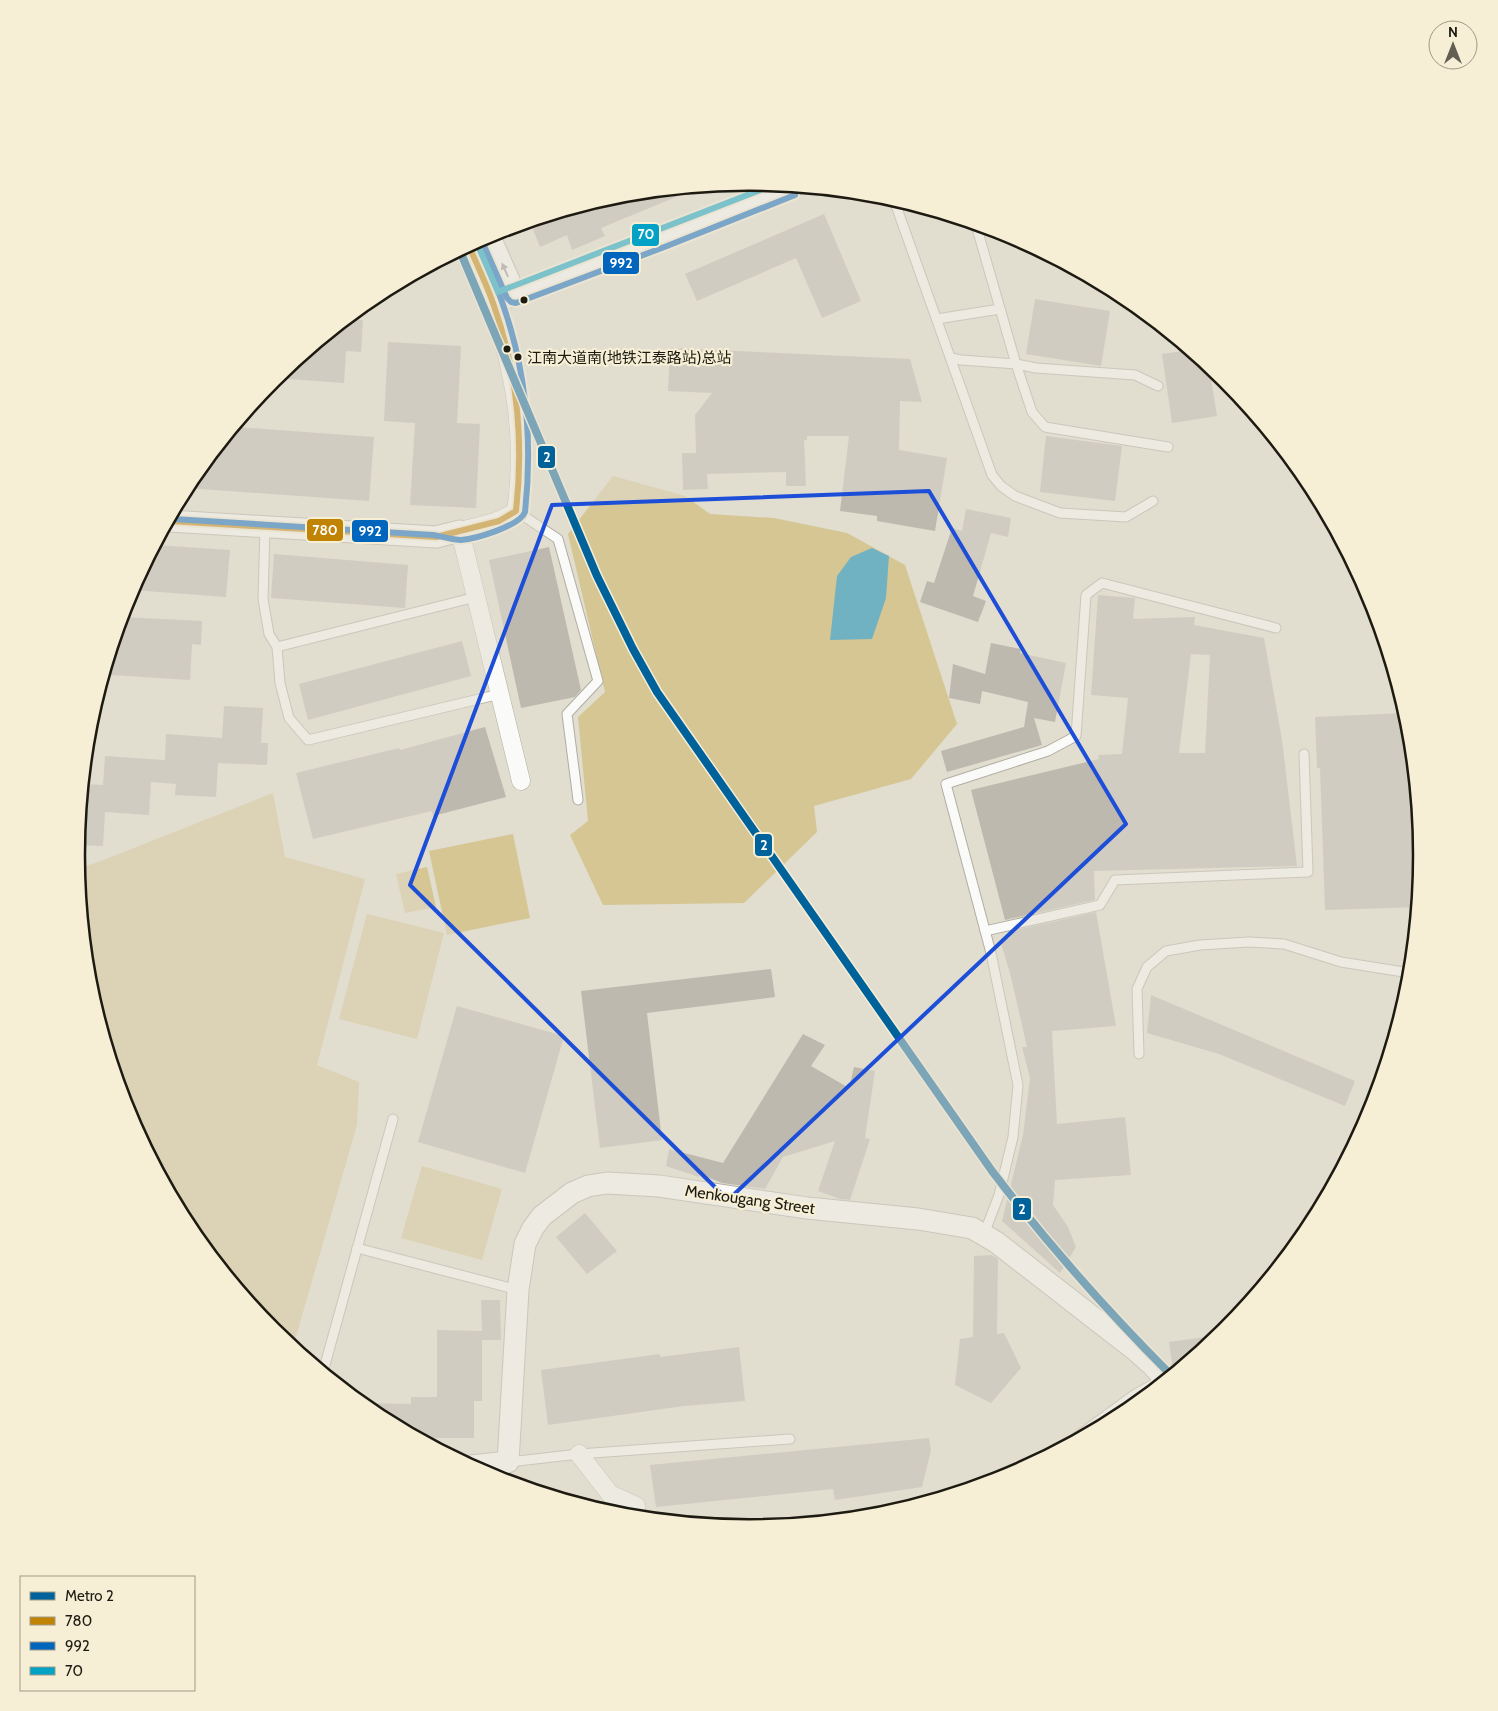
<svg xmlns="http://www.w3.org/2000/svg" width="1498" height="1711" font-family="Cabin,'Noto Sans SC',sans-serif">
<style>
.green{fill:#d5c694}
.water{fill:#70b2c1}
.building{fill:#bdb9af;fill-rule:evenodd}
.lines{fill:none;stroke-linecap:round;stroke-linejoin:round}
.service-casing{stroke:#b0ada2;stroke-width:11}
.minor-casing{stroke:#b0ada2;stroke-width:19}
.tertiary-casing{stroke:#b0ada2;stroke-width:23}
.primary-casing{stroke:#b0ada2;stroke-width:29}
.service{stroke:#fafaf8;stroke-width:9}
.minor{stroke:#fafaf8;stroke-width:18}
.tertiary{stroke:#fafaf8;stroke-width:21}
.primary{stroke:#fafaf8;stroke-width:28}
.bus-1-casing{stroke:#f6eed5;stroke-width:10}
.bus-2-casing{stroke:#f6eed5;stroke-width:10}
.bus-3-casing{stroke:#f6eed5;stroke-width:10}
.bus-1{stroke:#c08304;stroke-width:6}
.bus-2{stroke:#0065bd;stroke-width:6}
.bus-3{stroke:#01a2c5;stroke-width:6}
.metro-1-casing{stroke:#f6eed5;stroke-width:11}
.metro-1{stroke:#00629b;stroke-width:8}
.oneway{fill:#979590}
.marked{fill:none;stroke:#1d4ed8;stroke-width:4;stroke-linejoin:round}
.bus-dot{fill:#1d1a11;stroke:#f6eed5;stroke-width:2}
.labels{text-anchor:middle;stroke-width:4.5;stroke-linejoin:round;paint-order:stroke}
.bus-label{font-size:15px;fill:#1d1a11;stroke:#f6eed5;text-anchor:start}
.street-label{font-size:16px;fill:#1d1a11;stroke:#f6eed5}
.rim{fill:none;stroke:#1d1a11;stroke-width:2.5}
.line-badge{stroke:#f6eed5;stroke-width:2}
.badge-label{font-size:14px;text-anchor:middle;font-weight:bold;fill:#fff}
</style>
<rect width="100%" height="100%" fill="#e1ddcf"/>
<!-- green -->
<g class="green">
<polygon points="613,476 685,496 710,514 774,518 847,533 905,565 957,724 911,779 814,806 817,832 744,903 603,905 570,835 588,821 578,717 605,692 568,534"/>
<polygon points="273,793 285,857 365,879 317,1065 359,1082 357,1125 293,1347 273,1331 189,1229 127,1113 89,986 78,869 101,861"/>
<polygon points="513,834 530,918 447,935 429,851"/>
<polygon points="427,867 436,907 405,913 396,874"/>
<polygon points="367,914 444,933 417,1039 339,1019"/>
<polygon points="422,1166 502,1189 482,1260 401,1238"/>
</g>
<!-- water -->
<polygon class="water" points="872,548 889,556 886,598 872,639 830,640 837,576 851,557"/>
<!-- building -->
<g class="building">
<polygon points="687,189 688,192 601,228 605,236 572,250 567,235 540,247 530,222 618,196"/>
<polygon points="824,214 861,301 822,318 796,258 697,301 685,274"/>
<polygon points="1035,299 1110,311 1101,366 1026,354"/>
<polygon points="347,319 363,320 361,352 346,351 344,383 275,378"/>
<polygon points="388,342 461,346 457,423 480,424 476,508 410,505 415,423 384,421"/>
<polygon points="670,348 910,359 922,402 900,401 899,450 947,458 935,531 877,521 877,516 840,511 849,436 807,436 807,440 804,440 806,486 786,486 786,472 707,474 708,489 683,490 682,453 696,453 695,415 712,393 668,391"/>
<polygon points="1189,350 1209,367 1217,416 1172,423 1162,354"/>
<polygon points="235,427 374,437 369,501 186,488 190,482"/>
<polygon points="1046,436 1122,446 1115,501 1040,492"/>
<polygon points="966,509 1011,518 1008,537 991,533 973,596 986,601 978,622 920,602 927,581 934,583 952,528 962,531"/>
<polygon points="156,545 230,550 226,597 132,590"/>
<polygon points="549,547 581,690 575,697 521,708 489,560"/>
<polygon points="274,554 408,565 405,608 271,598"/>
<path d="M1098,595L1135,598L1133,619L1195,617L1194,625L1264,638L1282,740L1297,866L1094,871L1095,900L1005,920L971,790L1099,759L1098,755L1122,754L1128,698L1091,695ZM1191,654L1210,655L1205,753H1179Z"/>
<polygon points="122,617 202,621 201,645 192,644 190,680 110,675 111,651"/>
<polygon points="462,641 471,676 308,720 299,684"/>
<polygon points="991,643 1021,649 1020,653 1066,663 1055,722 1034,718 1042,745 947,772 941,751 1024,727 1028,702 982,691 980,704 949,698 953,664 985,674"/>
<polygon points="224,706 263,708 261,743 268,743 267,765 218,763 216,797 175,795 176,784 151,782 149,815 105,812 103,846 77,845 83,784 103,785 105,756 165,760 166,734 222,738"/>
<polygon points="1405,713 1409,725 1422,856 1417,907 1325,910 1320,768 1317,768 1315,717"/>
<polygon points="485,727 506,797 433,816 432,811 313,839 296,773 399,748 400,750"/>
<polygon points="1096,912 1116,1026 1052,1031 1057,1124 1125,1117 1131,1175 1055,1180 1053,1205 1068,1227 1076,1247 1060,1273 1002,1221 1023,1135 1030,1078 1022,1047 1027,1047 1010,973 1000,940 1010,938 1008,932"/>
<polygon points="771,969 775,997 647,1013 662,1140 600,1148 581,991"/>
<polygon points="1151,995 1355,1081 1345,1106 1219,1054 1147,1033"/>
<polygon points="457,1006 564,1036 525,1173 418,1142"/>
<polygon points="803,1034 825,1045 811,1066 849,1088 854,1067 875,1071 865,1138 870,1139 850,1200 840,1199 818,1191 835,1141 783,1157 765,1189 722,1183 700,1174 699,1177 666,1166 669,1149 723,1163"/>
<polygon points="585,1213 617,1251 587,1274 556,1237"/>
<polygon points="992,1255 998,1259 997,1334 1004,1333 1021,1368 991,1403 955,1385 960,1339 973,1337 974,1256"/>
<polygon points="481,1300 500,1300 501,1340 482,1340 482,1401 474,1401 474,1438 418,1438 375,1415 361,1403 411,1404 411,1397 437,1397 437,1330 482,1331"/>
<polygon points="1220,1335 1175,1372 1173,1369 1169,1342"/>
<polygon points="739,1347 745,1401 684,1406 548,1425 541,1370 660,1354 660,1357"/>
<polygon points="929,1438 931,1450 922,1487 835,1500 833,1489 656,1507 650,1465"/>
</g>
<g class="lines">
<!-- service casing -->
<g class="service-casing">
<g id="service">
<polyline points="894,200 992,475 1001,486 1015,496 1060,513 1126,517 1153,501"/>
<polyline points="976,225 1016,364 1036,368 1135,375 1158,386"/>
<polyline points="937,319 1000,309"/>
<polyline points="951,358 961,360 1016,364 1032,412 1045,427 1168,447"/>
<polyline points="516,511 558,539 598,681 567,714 578,800"/>
<polyline points="265,528 263,599 269,634 277,647 476,597"/>
<polyline points="277,647 280,683 289,718 308,740 500,694"/>
<polyline points="985,931 1100,905 1115,880 1308,872 1304,754"/>
<polyline points="1139,1054 1137,989 1147,967 1166,951 1200,945 1249,942 1284,944 1341,962 1410,973"/>
<polyline points="984,1234 999,1195 1013,1137 1018,1085 991,953 946,784 1048,751 1076,736 1086,595 1102,583 1276,628"/>
<polyline points="357,1248 518,1290"/>
<polyline points="323,1372 393,1119"/>
<polyline points="1063,1447 1134,1395 1164,1378"/>
<polyline points="509,1462 579,1454 790,1439"/>
</g>
</g>
<!-- minor casing -->
<g class="minor-casing">
<g id="minor">
<path d="M493,303C514,373 527,437 516,511C500,523 480,526 460,531L521,781"/>
<polyline points="579,1454 610,1494 636,1506 636,1517"/>
</g>
</g>
<!-- tertiary casing -->
<g class="tertiary-casing">
<g id="tertiary">
<polyline points="489,235 515,294"/>
<polyline points="493,303 664,238 792,187"/>
<polyline points="169,521 436,537 460,531"/>
<polyline points="471,1466 508,1462 518,1290 525,1244 533,1228 542,1216 572,1193 588,1186 607,1183 659,1186 807,1208 918,1219 972,1228 996,1242 1135,1350 1153,1366 1166,1380"/>
</g>
</g>
<!-- primary casing -->
<g class="primary-casing">
<polyline id="primary" points="469,246 493,303"/>
</g>
<!-- service -->
<use href="#service" class="service"/>
<!-- minor -->
<use href="#minor" class="minor"/>
<!-- tertiary -->
<use href="#tertiary" class="tertiary"/>
<!-- primary -->
<use href="#primary" class="primary"/>
<!-- bus-1 casing -->
<g class="bus-1-casing">
<path id="bus-1" d="M169,521L436,537L499,521L516,511C524,440 517,370 493,303C486,283 477,265 469,246"/>
</g>
<!-- bus-2 casing -->
<g class="bus-2-casing">
<g id="bus-2">
<polyline points="481,239 507,298 511,302 516,303 667,246 795,195"/>
<path d="M173,519L433,535C441,536 452,540 461,540C475,539 520,526 525,512C533,439 526,368 501,299C494,280 485,261 477,243"/>
</g>
</g>
<!-- bus-3 casing -->
<g class="bus-3-casing">
<polyline id="bus-3" points="477,243 498,292 773,185"/>
</g>
<!-- bus-1 -->
<use href="#bus-1" class="bus-1"/>
<!-- bus-2 -->
<use href="#bus-2" class="bus-2"/>
<!-- bus-3 -->
<use href="#bus-3" class="bus-3"/>
<!-- metro-1 casing -->
<g class="metro-1-casing">
<path id="metro-1" d="M460,251L597,576L633,649L657,692L992,1171C1047,1243 1107,1311 1171,1375"/>
</g>
<!-- metro-1 -->
<use href="#metro-1" class="metro-1"/>
</g>
<!-- one-way arrows -->
<defs><path id="oneway-solid" d="M-6-.8H1V-3.2L6.5 0L1 3.2V.8H-6Z" transform="scale(1.25)"/></defs>
<use class="oneway" href="#oneway-solid" transform="translate(505 270) rotate(-114)"/>
<!-- marked area -->
<path d="M0 0H1498V1711H0ZM929,491L1126,824L728,1200L410,885L552,505Z" fill="#e1ddcf" fill-opacity=".55" fill-rule="evenodd"/>
<path class="marked" d="M929,491L1126,824L728,1200L410,885L552,505Z"/>
<!-- markers -->
<g class="bus-dot">
<circle cx="524" cy="300" r="4.5"/>
<circle cx="507" cy="349" r="4.5"/>
<circle cx="518" cy="357" r="4.5"/>
</g>
<g class="labels">
<!-- bus labels -->
<g class="bus-label">
<text x="527" y="363">江南大道南(地铁江泰路站)总站</text>
</g>
<!-- street labels -->
<g class="street-label">
<text transform="translate(750 1199) rotate(8)" y="6">Menkougang Street</text>
</g>
</g>
<!-- crop -->
<path d="M0 0H1498V1711H0ZM85 855a664 664 0 1 1 1328 0a664 664 0 1 1-1328 0Z" fill="#f6eed5" fill-rule="evenodd"/>
<path class="rim" d="M85 855a664 664 0 1 1 1328 0a664 664 0 1 1-1328 0Z"/>
<g class="line-badge">
<rect x="631" y="223" width="29" height="24" rx="5" fill="#01a2c5"/>
<rect x="602" y="251" width="38" height="24" rx="5" fill="#0065bd"/>
<rect x="537" y="445" width="19" height="24" rx="5" fill="#00629b"/>
<rect x="306" y="518" width="38" height="24" rx="5" fill="#c08304"/>
<rect x="351" y="519" width="38" height="24" rx="5" fill="#0065bd"/>
<rect x="754" y="833" width="19" height="24" rx="5" fill="#00629b"/>
<rect x="1012" y="1197" width="20" height="24" rx="5" fill="#00629b"/>
</g>
<g class="badge-label">
<text x="646" y="239">70</text>
<text x="621" y="268">992</text>
<text x="547" y="462">2</text>
<text x="325" y="535">780</text>
<text x="370" y="536">992</text>
<text x="764" y="850">2</text>
<text x="1022" y="1214">2</text>
</g>
<!-- legend -->
<rect x="20" y="1576" width="175" height="115" fill="#f6eed5" stroke="#9f9987"/>
<rect x="30" y="1592" width="25" height="8" fill="#00629b" stroke="#9f9987"/>
<text x="65" y="1601" font-size="15" fill="#1d1a11">Metro 2</text>
<rect x="30" y="1617" width="25" height="8" fill="#c08304" stroke="#9f9987"/>
<text x="65" y="1626" font-size="15" fill="#1d1a11">780</text>
<rect x="30" y="1642" width="25" height="8" fill="#0065bd" stroke="#9f9987"/>
<text x="65" y="1651" font-size="15" fill="#1d1a11">992</text>
<rect x="30" y="1667" width="25" height="8" fill="#01a2c5" stroke="#9f9987"/>
<text x="65" y="1676" font-size="15" fill="#1d1a11">70</text>
<!-- north arrow -->
<g transform="translate(1453 45)"><circle r="24" fill="#f6eed5" stroke="#9f9987"/>
<path d="M0-4L9 19L0 12L-9 19Z" fill="#625e54"/>
<text y="-8" font-size="14" font-weight="bold" text-anchor="middle" fill="#1d1a11">N</text>
</g>
</svg>
